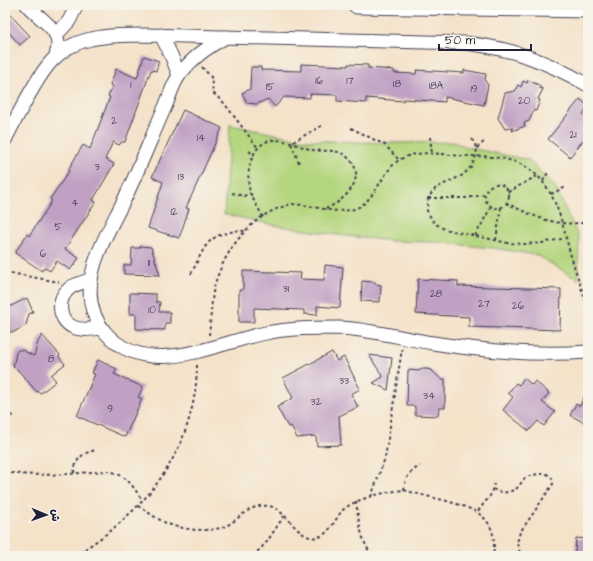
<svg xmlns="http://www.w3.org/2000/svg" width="593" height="561" font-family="'Architects Daughter','Playpen Sans Arabic',sans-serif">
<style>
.green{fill:#b4d67e;stroke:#6b7c5c}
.building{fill:#c0a1c4}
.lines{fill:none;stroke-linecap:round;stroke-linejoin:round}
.minor-casing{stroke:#423f50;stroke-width:15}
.major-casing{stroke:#423f50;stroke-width:19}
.path{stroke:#423f50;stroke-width:2;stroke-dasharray:3 3;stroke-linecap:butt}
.minor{stroke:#fff;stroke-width:13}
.major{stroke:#fff;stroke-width:17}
.labels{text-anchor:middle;stroke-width:4;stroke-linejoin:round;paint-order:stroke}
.number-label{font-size:10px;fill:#4a425d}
</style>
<rect width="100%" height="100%" fill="#f7f3e8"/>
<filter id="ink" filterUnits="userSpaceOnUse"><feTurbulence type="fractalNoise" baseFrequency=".025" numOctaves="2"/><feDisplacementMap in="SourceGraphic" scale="8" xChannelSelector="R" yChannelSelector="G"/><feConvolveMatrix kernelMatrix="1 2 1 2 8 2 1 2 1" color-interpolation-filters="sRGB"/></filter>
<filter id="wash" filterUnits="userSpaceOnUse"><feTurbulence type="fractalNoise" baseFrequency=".012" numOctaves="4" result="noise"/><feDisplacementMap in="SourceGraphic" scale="16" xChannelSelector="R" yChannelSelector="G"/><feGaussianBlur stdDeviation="0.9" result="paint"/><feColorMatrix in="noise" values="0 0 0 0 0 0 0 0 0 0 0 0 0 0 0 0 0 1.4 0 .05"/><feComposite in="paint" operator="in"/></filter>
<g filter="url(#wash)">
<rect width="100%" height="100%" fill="#f4e2c9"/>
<!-- green -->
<polygon class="green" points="230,125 305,140 389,143 453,142 470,148 529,160 555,187 579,238 578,280 537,255 493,248 432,242 391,241 338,235 273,225 224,214"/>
<g id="blocks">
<!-- building -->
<g class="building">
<polygon points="5,9 30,36 20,45 5,28"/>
<polygon points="144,56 159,61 156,71 151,70 125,142 122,142 119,145 113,142 105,159 114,164 93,200 96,202 65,249 79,258 70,270 57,261 50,271 44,267 42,271 15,253 27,234 29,236 52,201 50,199 69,171 68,170 83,145 90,149 110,97 108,96 113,86 110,85 116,69 137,78"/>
<polygon points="301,64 348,66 348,64 368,65 368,68 394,70 394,73 416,74 417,70 464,73 464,70 486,74 485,81 488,85 484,105 445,97 445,102 404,99 403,101 366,98 366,103 337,101 337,95 310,94 310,98 284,97 275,107 268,99 257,104 247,103 242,93 250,89 251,67 261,67 261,70 301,71"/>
<polygon points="528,80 541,86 539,88 543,89 538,99 540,100 536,111 534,110 529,121 524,123 525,126 512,131 513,128 505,129 498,118 505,93 515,91 518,85 521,87 523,81 527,83"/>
<polygon points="580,99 588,106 583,114 587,118 584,121 588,125 588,134 570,157 548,139"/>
<polygon points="183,110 222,128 186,208 189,209 179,238 148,228 163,182 152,177"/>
<polygon points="140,246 151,247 160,275 124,274 124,265 131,265 132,248 140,248"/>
<polygon points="325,265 343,267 340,308 317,306 317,315 304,314 304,310 254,308 254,322 239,322 239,290 243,290 243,271 301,273 300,279 324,280"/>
<polygon points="418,279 458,281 458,286 561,289 560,330 469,327 469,317 416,314"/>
<polygon points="362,281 375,282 375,284 381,285 380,302 361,301"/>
<polygon points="130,293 156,294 156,302 160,302 159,312 170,312 170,323 165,323 165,330 136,329 136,314 130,314"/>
<polygon points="27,298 33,312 29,314 26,325 14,332 10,332 5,322 5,309"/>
<polygon points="42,335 60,355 59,357 65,364 51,375 56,381 41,393 36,391 17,369 13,367 16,353 18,350 22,350 34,356 38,342"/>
<polygon points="332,352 337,361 344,357 360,389 351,394 358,407 339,416 341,445 317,446 316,436 297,438 291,426 288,427 277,407 293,398 283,378"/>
<polygon points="369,355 392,358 388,390 373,383 383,377"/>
<polygon points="98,360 117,369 114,374 143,387 138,397 142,399 125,437 77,416 95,374 92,373"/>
<polygon points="421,369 427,369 431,370 441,379 445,379 445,408 439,408 438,416 415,415 415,406 407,406 408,370 419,371"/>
<polygon points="524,378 532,385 535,381 549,393 542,402 555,412 544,426 538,421 529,431 503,410 513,397 508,393 516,383 519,385"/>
<polygon points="588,388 588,413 583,422 570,415 576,404 580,406"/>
<polygon points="576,538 588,539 588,553 575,552"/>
</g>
</g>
</g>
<g filter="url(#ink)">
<use href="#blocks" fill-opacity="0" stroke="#423f50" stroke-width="1"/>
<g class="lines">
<!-- minor casing -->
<g class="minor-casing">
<g id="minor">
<path d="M27,5C42,22 65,30 56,55"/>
<polyline points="57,34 69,21 77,5"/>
<polyline points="161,35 171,55 179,75"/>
<path d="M226,37C209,46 193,57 181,73C173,82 170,96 165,107C151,138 139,169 124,200C105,239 70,291 105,332C146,381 215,343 266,333C290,328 314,328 338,328C370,329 401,338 433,343C484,351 537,356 588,352"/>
<path d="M5,140C11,127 18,115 25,102C41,73 55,46 91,39C109,35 127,35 146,35L464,43C512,48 546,61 588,85"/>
<path d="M90,280C84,282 75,284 70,288C56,299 58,320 73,327C82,331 92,329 101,328"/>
</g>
</g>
<!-- major casing -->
<g class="major-casing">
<polyline id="major" points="357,5 588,9"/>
</g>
<!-- path -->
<g class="path">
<polyline points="202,67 211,77 213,93 224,103 258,148"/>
<polyline points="351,128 385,145 399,160"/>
<polyline points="430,137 432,154"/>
<polyline points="472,139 477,148 476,156 471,167 463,175 436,188 428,198 427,211 434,223 444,229 508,243 525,244 542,243 566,238"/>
<polyline points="477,148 485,141"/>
<polyline points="249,151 254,155"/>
<polyline points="299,163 291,143 323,125"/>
<polyline points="543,181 549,171"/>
<circle cx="497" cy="196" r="12"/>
<polyline points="508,192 537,176"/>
<polyline points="232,193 244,196 250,193"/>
<polyline points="551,194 566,187"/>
<polyline points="428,198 465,198 484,195"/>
<path d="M506,203C523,211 544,222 563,223C570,224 578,223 585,223"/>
<path d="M263,217C259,209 253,200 250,192C245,174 251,141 274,140C288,140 300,147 313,150C324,152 336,148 346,156C370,175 346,201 325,209"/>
<polyline points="475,236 491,207"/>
<polyline points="496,240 501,207"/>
<polyline points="5,272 59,282"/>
<path d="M191,274C200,258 204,239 223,234C231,232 236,230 245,231"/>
<path d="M209,335C211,320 211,302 214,287C223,254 247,220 279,208C283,207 287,205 291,204C312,204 333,215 354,209C376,202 382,169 401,159C419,149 444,155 463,156C478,156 494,156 509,160C554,172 560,217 571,256C576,273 582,290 588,308"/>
<polyline points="5,416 11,415 15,417"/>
<path d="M5,472C39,478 74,473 108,471C126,474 133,486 142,500"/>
<path d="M74,473C75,459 83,452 97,450"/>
<path d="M493,489C501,494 510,493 517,488C520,485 522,481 525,478C532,474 540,474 547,474L552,478L553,484L528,521L520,532L517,543L520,553L524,556"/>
<path d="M404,490C405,478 409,472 420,466"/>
<polyline points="371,497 385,458 402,349"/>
<path d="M356,501C358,517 361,544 373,556"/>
<path d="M138,506C147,511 155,518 164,522C179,530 211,533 226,526C240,519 250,503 269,506C287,509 298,542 318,537C329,535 335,519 342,511C353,499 388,491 404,490C417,494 430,497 443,500C475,509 499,516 493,556"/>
<polyline points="478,511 490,496 494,484"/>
<path d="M29,556C40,551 48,550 59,556"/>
<path d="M75,556C92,544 111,532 126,517C171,477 197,423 197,363"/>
<polyline points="253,556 266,543 284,516"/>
</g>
<!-- minor -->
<use href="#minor" class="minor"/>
<!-- major -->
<use href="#major" class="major"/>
</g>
</g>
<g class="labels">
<!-- number labels -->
<g class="number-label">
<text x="319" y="84">16</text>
<text x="350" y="84">17</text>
<text x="397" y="87">18</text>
<text x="131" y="88">1</text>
<text x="436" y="89">18A</text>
<text x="270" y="90">15</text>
<text x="474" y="92">19</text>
<text x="524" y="104">20</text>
<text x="114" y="124">2</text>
<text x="573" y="138">21</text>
<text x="201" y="141">14</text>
<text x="97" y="170">3</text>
<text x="181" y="180">13</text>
<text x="75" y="206">4</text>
<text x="174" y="215">12</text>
<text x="58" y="230">5</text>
<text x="43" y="257">6</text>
<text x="149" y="266">11</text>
<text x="286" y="292">31</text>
<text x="436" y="297">28</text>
<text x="484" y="307">27</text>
<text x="518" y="309">26</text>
<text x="152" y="313">10</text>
<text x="51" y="362">8</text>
<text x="344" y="384">33</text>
<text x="429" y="399">34</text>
<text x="316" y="405">32</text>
<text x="110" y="412">9</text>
</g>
</g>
<!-- margin -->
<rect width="593" height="561" fill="none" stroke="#f7f3e8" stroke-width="20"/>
<!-- north arrow -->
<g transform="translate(46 515) rotate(92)" stroke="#f7f3e8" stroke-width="3" paint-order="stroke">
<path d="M0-3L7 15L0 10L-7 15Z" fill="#22223b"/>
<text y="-6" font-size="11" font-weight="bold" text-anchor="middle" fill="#22223b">ش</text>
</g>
<!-- scale -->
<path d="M439 44v6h92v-6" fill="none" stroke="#22223b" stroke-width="2"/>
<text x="445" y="44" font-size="12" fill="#22223b" stroke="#f7f3e8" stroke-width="3" paint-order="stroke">50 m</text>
</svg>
